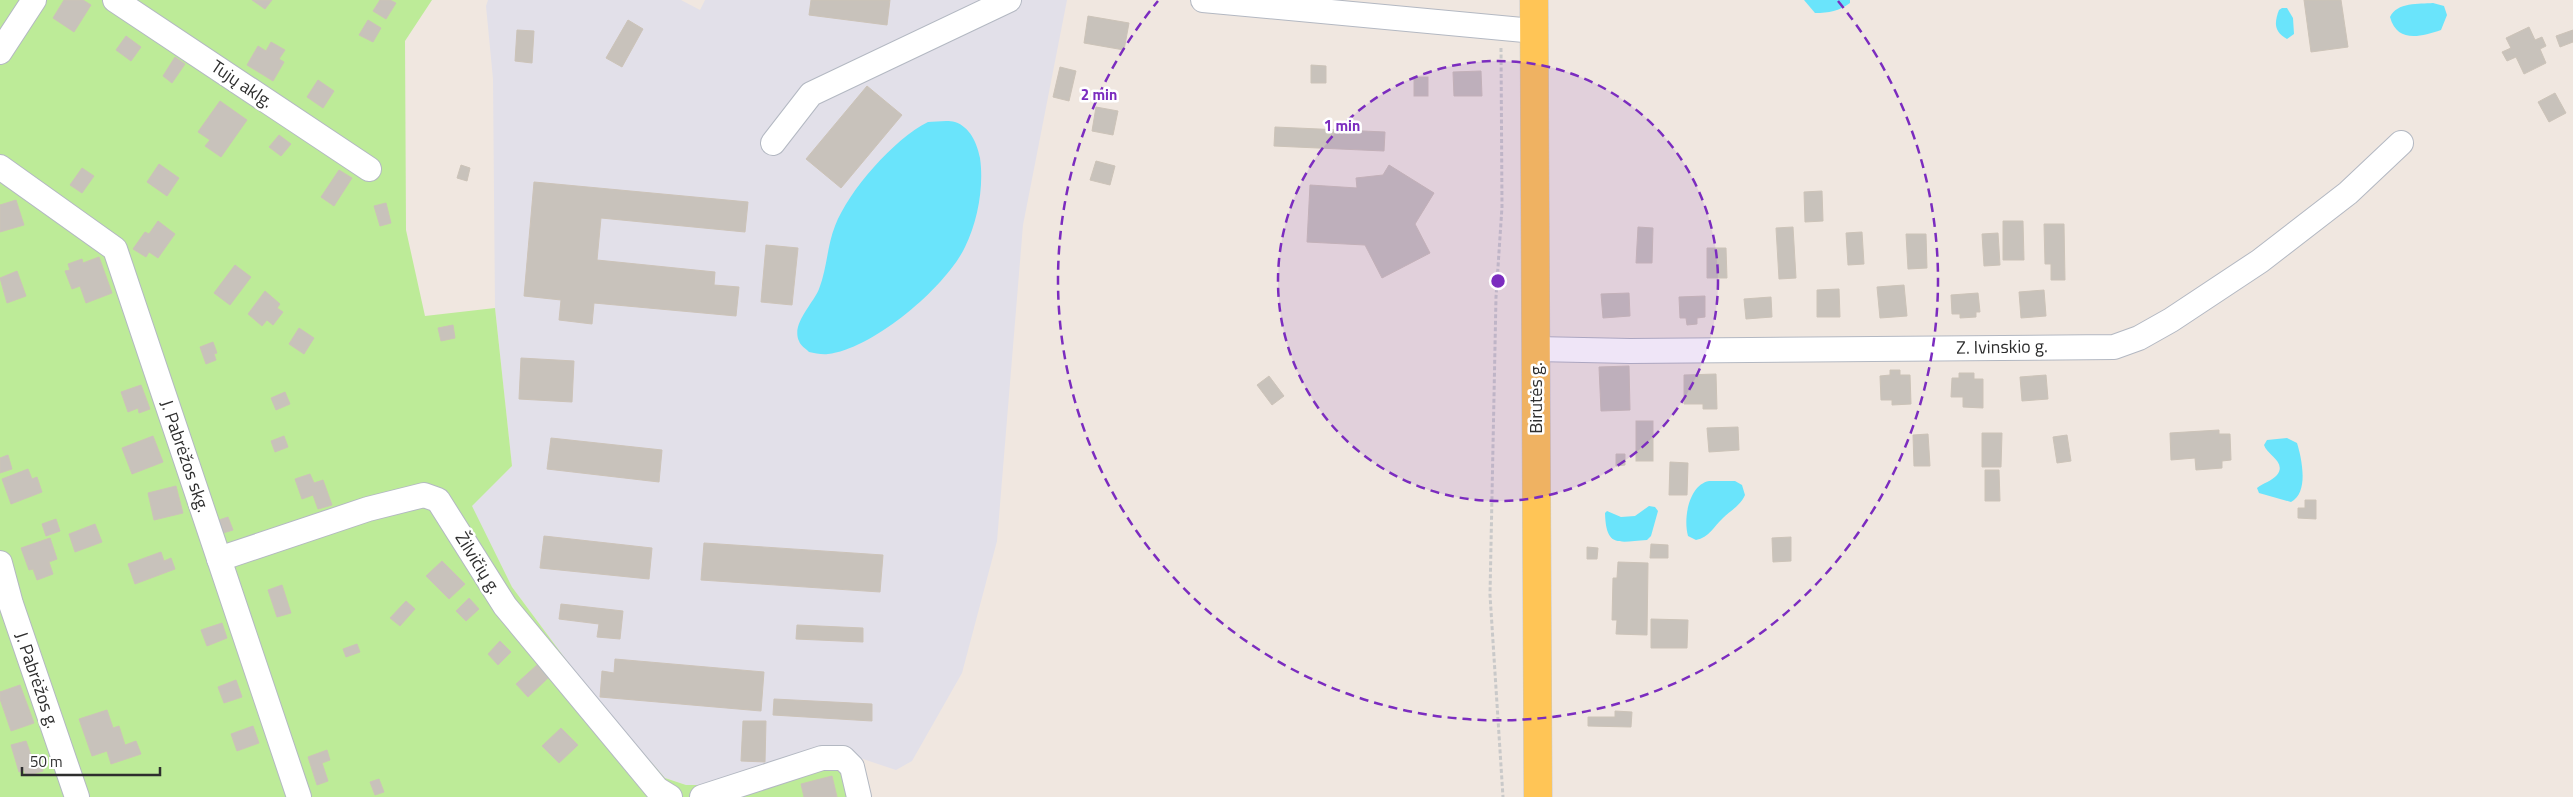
<svg xmlns="http://www.w3.org/2000/svg" width="2573" height="797" font-family="'Titillium Web',sans-serif">
<style>
.industrial{fill:#e2e0e9}
.green{fill:#bdeb98}
.water{fill:#6ae4fb}
.building{fill:#c8c2bb;stroke:#ccc3b8}
.lines{fill:none;stroke-linecap:round;stroke-linejoin:round}
.minor-casing{stroke:#b3b8c2;stroke-width:26}
.major-casing{stroke:#c9c9c9;stroke-width:29}
.path{stroke:#c9c9c9;stroke-width:3;stroke-dasharray:4 2.5;stroke-linecap:butt}
.minor{stroke:#fff;stroke-width:24}
.major{stroke:#ffc556;stroke-width:28}
.ring{fill:none;stroke:#7b2cbf;stroke-width:2.5;stroke-dasharray:9 6}
.labels{text-anchor:middle;stroke-width:5;stroke-linejoin:round;paint-order:stroke}
.street-label{font-size:18px;fill:#2e2e2e;stroke:#fff}
.centre{fill:#7b2cbf;stroke:#fff;stroke-width:2.5}
.ring-label{font-size:15px;text-anchor:middle;font-weight:bold;fill:#7b2cbf;stroke:#fff;stroke-width:5;stroke-linejoin:round;paint-order:stroke}
</style>
<rect width="100%" height="100%" fill="#f0e7e0"/>
<!-- industrial -->
<polygon class="industrial" points="488,0 681,0 700,10 705,0 1067,0 1023,225 997,541 962,673 912,761 896,770 854,756 701,785 686,785 665,778 590,692 512,587 471,506 512,466 495,308 493,79 486,6"/>
<!-- green -->
<polygon class="green" points="0,0 432,0 405,41 406,230 425,316 495,308 512,466 472,506 512,587 590,692 665,778 686,785 701,785 828,750 865,797 0,797"/>
<!-- water -->
<g class="water">
<path d="M1804,0H1850V3C1839,11 1829,13 1815,13Z"/>
<path d="M2433,3L2444,6L2447,15L2441,30C2420,37 2397,43 2390,17C2397,2 2419,4 2433,3Z"/>
<path d="M2282,8H2287L2293,18L2294,34L2287,39C2274,32 2274,23 2279,10Z"/>
<path d="M928,122C936,122 947,120 955,122C970,127 977,143 980,158C984,186 978,221 965,247C946,287 873,349 828,354C822,355 815,353 809,352C806,349 800,345 799,341C791,324 813,304 819,289C827,269 827,246 835,226C849,190 894,139 928,122Z"/>
<path d="M2287,438L2297,443C2302,459 2309,493 2291,502L2259,493L2257,488C2263,483 2272,481 2277,475C2287,462 2267,455 2264,445L2267,440Z"/>
<path d="M1709,481H1735L1742,485L1745,495C1740,506 1731,510 1723,518C1714,526 1709,538 1696,540L1688,536C1683,518 1689,485 1709,481Z"/>
<path d="M1649,506L1655,507L1658,511L1651,536L1647,540C1618,542 1606,548 1605,513L1607,511L1621,517L1635,516Z"/>
</g>
<!-- building -->
<g class="building">
<polygon points="64,0 83,0 91,5 74,32 53,18"/>
<polygon points="252,0 272,0 265,9"/>
<polygon points="380,0 390,0 396,3 386,19 373,11"/>
<polygon points="811,0 890,0 887,25 809,15"/>
<polygon points="2304,0 2341,0 2348,47 2311,52"/>
<polygon points="1088,16 1129,23 1124,50 1084,43"/>
<polygon points="368,20 381,28 373,42 359,35"/>
<polygon points="628,20 643,29 622,67 606,58"/>
<polygon points="2529,27 2535,40 2542,37 2546,46 2540,49 2546,63 2524,74 2516,57 2507,61 2502,52 2511,48 2506,38"/>
<polygon points="517,30 534,31 532,63 515,61"/>
<polygon points="2573,30 2573,42 2560,47 2556,36"/>
<polygon points="126,36 141,47 131,61 116,50"/>
<polygon points="271,42 285,50 279,59 284,62 273,81 247,65 258,46 266,51"/>
<polygon points="175,57 185,64 172,83 163,76"/>
<polygon points="1311,65 1326,66 1326,83 1311,83"/>
<polygon points="1060,67 1076,71 1069,101 1053,97"/>
<polygon points="1481,71 1482,96 1454,96 1453,72"/>
<rect x="1414" y="77" width="14" height="19"/>
<polygon points="318,80 334,91 323,108 307,97"/>
<polygon points="867,86 902,115 841,188 806,159"/>
<polygon points="2555,93 2566,113 2549,122 2538,102"/>
<polygon points="220,101 247,120 221,157 205,146 210,140 198,132"/>
<polygon points="1096,107 1118,111 1113,135 1092,131"/>
<polygon points="1275,127 1385,132 1384,151 1274,146"/>
<polygon points="279,135 291,144 281,156 269,147"/>
<polygon points="1096,161 1115,166 1110,185 1090,180"/>
<polygon points="159,164 179,178 167,196 147,182"/>
<polygon points="461,165 470,168 467,181 457,178"/>
<polygon points="1389,165 1434,193 1415,224 1430,253 1382,278 1365,245 1307,242 1310,185 1357,188 1356,178 1383,175"/>
<polygon points="82,168 94,176 82,193 70,185"/>
<polygon points="339,170 352,178 334,206 321,197"/>
<polygon points="534,182 748,202 745,232 601,218 597,260 715,272 714,285 739,287 736,316 594,303 592,324 559,320 561,300 524,296"/>
<polygon points="1822,191 1823,221 1805,222 1804,192"/>
<polygon points="16,200 24,225 0,232 0,205"/>
<polygon points="386,203 391,223 380,226 374,206"/>
<polygon points="158,221 175,234 158,258 149,252 146,257 133,249 145,232 149,234"/>
<polygon points="2003,221 2023,221 2024,260 2003,260"/>
<polygon points="2044,224 2064,224 2065,280 2051,280 2051,264 2045,264"/>
<polygon points="1638,227 1653,228 1652,263 1636,263"/>
<polygon points="1793,227 1796,278 1779,279 1776,228"/>
<polygon points="1862,232 1864,264 1848,265 1846,233"/>
<polygon points="1998,233 2000,265 1984,266 1982,234"/>
<polygon points="1906,234 1926,234 1927,268 1908,269"/>
<polygon points="766,245 798,248 792,305 761,302"/>
<polygon points="1707,248 1726,248 1727,278 1707,278"/>
<polygon points="99,257 112,293 86,303 80,286 72,289 65,271 70,270 68,264 82,259 83,263"/>
<polygon points="235,265 251,277 230,305 214,293"/>
<polygon points="17,271 26,296 7,303 0,278"/>
<polygon points="1904,285 1907,316 1880,318 1877,287"/>
<polygon points="1839,289 1840,317 1817,317 1817,290"/>
<polygon points="2044,290 2046,316 2021,318 2019,292"/>
<polygon points="265,291 280,304 277,308 283,312 273,325 267,320 262,326 248,314"/>
<polygon points="1629,293 1630,316 1603,318 1601,294"/>
<polygon points="1978,293 1980,312 1976,312 1976,317 1960,318 1960,314 1952,314 1951,295"/>
<polygon points="1705,296 1705,317 1697,318 1697,324 1687,325 1686,318 1680,318 1679,297"/>
<polygon points="1771,297 1772,317 1746,319 1744,299"/>
<polygon points="453,325 455,338 441,341 438,328"/>
<polygon points="299,328 314,338 304,354 289,344"/>
<polygon points="213,342 217,353 214,354 216,360 206,364 200,347"/>
<polygon points="521,358 574,361 572,402 519,399"/>
<polygon points="1629,366 1630,410 1601,411 1599,367"/>
<polygon points="1890,370 1900,370 1900,375 1910,375 1911,404 1892,405 1892,400 1881,400 1880,376 1890,375"/>
<polygon points="1959,373 1974,373 1974,379 1983,379 1983,408 1963,407 1963,397 1951,397 1952,378 1959,378"/>
<polygon points="1716,374 1717,409 1703,409 1703,404 1684,404 1684,375"/>
<polygon points="2046,375 2048,399 2022,401 2020,377"/>
<polygon points="1269,376 1284,396 1272,405 1257,385"/>
<polygon points="141,385 150,409 139,413 138,408 128,412 121,392"/>
<polygon points="285,392 290,404 276,410 271,398"/>
<rect x="1636" y="421" width="17" height="40"/>
<polygon points="1738,427 1739,450 1709,452 1707,428"/>
<polygon points="2219,430 2219,434 2230,434 2231,460 2222,461 2222,468 2196,470 2195,458 2171,460 2170,433"/>
<polygon points="1982,433 2002,433 2001,467 1982,467"/>
<polygon points="1928,434 1930,466 1914,466 1913,435"/>
<polygon points="2067,435 2071,461 2057,463 2053,437"/>
<polygon points="153,436 163,462 132,474 122,448"/>
<polygon points="284,436 288,447 275,452 271,441"/>
<polygon points="551,438 662,450 659,482 547,469"/>
<polygon points="1616,454 1625,454 1625,465 1616,466"/>
<polygon points="8,455 12,469 0,473 0,458"/>
<polygon points="1670,462 1688,463 1687,495 1669,495"/>
<polygon points="28,469 32,479 37,477 42,492 11,504 2,479"/>
<polygon points="1985,470 1999,470 2000,501 1985,501"/>
<polygon points="310,474 314,483 323,480 332,505 318,509 313,495 302,499 295,479"/>
<polygon points="176,486 183,513 154,520 148,493"/>
<polygon points="2305,500 2316,500 2316,519 2298,518 2298,508 2305,508"/>
<polygon points="228,517 233,530 223,533 219,520"/>
<polygon points="56,519 60,531 46,536 42,524"/>
<polygon points="95,524 102,542 75,552 69,534"/>
<polygon points="544,536 652,548 649,579 540,568"/>
<polygon points="1791,537 1791,561 1773,562 1772,538"/>
<polygon points="50,538 57,559 49,562 53,574 37,580 33,569 29,570 21,548"/>
<polygon points="704,543 883,555 880,592 701,580"/>
<polygon points="1651,544 1668,545 1668,558 1650,558"/>
<polygon points="1587,547 1598,548 1597,559 1587,559"/>
<polygon points="161,552 164,561 171,558 175,569 135,584 128,564"/>
<polygon points="442,561 465,584 449,599 426,576"/>
<polygon points="1618,562 1648,563 1647,635 1616,634 1617,620 1612,620 1613,578 1617,578"/>
<polygon points="282,585 291,613 277,617 268,590"/>
<polygon points="469,598 479,609 466,621 456,611"/>
<polygon points="406,601 415,609 400,626 390,618"/>
<polygon points="561,604 623,611 620,639 597,637 599,624 559,619"/>
<polygon points="1651,619 1688,620 1687,648 1651,648"/>
<polygon points="222,623 227,638 207,646 201,630"/>
<polygon points="797,625 863,628 863,642 796,639"/>
<polygon points="500,641 511,652 498,665 488,654"/>
<polygon points="357,644 360,652 346,657 343,649"/>
<polygon points="615,659 764,672 761,711 600,697 602,671 614,673"/>
<polygon points="537,665 548,678 528,697 516,684"/>
<polygon points="236,680 242,697 224,703 218,687"/>
<polygon points="20,685 34,723 11,731 0,699 0,692"/>
<polygon points="774,699 872,704 872,721 773,715"/>
<polygon points="107,710 113,728 119,726 125,745 136,741 141,754 111,764 107,751 92,756 79,719"/>
<polygon points="1615,711 1632,712 1631,727 1588,726 1588,717 1615,717"/>
<polygon points="743,721 766,721 765,762 741,761"/>
<polygon points="253,726 259,743 237,751 231,734"/>
<polygon points="561,728 578,745 559,763 542,746"/>
<polygon points="26,741 32,758 39,756 43,771 26,776 24,770 19,772 11,745"/>
<polygon points="327,750 330,760 322,763 328,781 317,785 308,757"/>
<polygon points="832,776 837,797 804,797 801,784"/>
<polygon points="379,779 384,792 375,795 370,782"/>
</g>
<g class="lines">
<!-- minor casing -->
<g class="minor-casing">
<g id="minor">
<polyline points="115,0 369,169"/>
<polyline points="1203,0 1534,31"/>
<polyline points="0,52 34,0"/>
<polyline points="773,143 811,94 1009,0"/>
<polyline points="0,167 115,249 299,797"/>
<polyline points="1536,349 1630,351 2114,347 2139,338 2171,320 2260,261 2348,193 2401,143"/>
<polyline points="219,559 368,509 424,495 438,500 505,606 657,789 670,797"/>
<polyline points="0,563 11,604 77,797"/>
<polyline points="702,797 822,758 843,758 852,767 859,797"/>
</g>
</g>
<!-- major casing -->
<g class="major-casing">
<polyline id="major" points="1534,0 1538,797"/>
</g>
<!-- path -->
<polyline class="path" points="1501,48 1502,207 1496,297 1490,595 1503,797"/>
<!-- minor -->
<use href="#minor" class="minor"/>
<!-- major -->
<use href="#major" class="major"/>
</g>
<!-- distance rings -->
<circle cx="1498" cy="281" r="220" fill="#7b2cbf" fill-opacity=".12"/>
<g class="ring">
<circle cx="1498" cy="281" r="220"/>
<path d="M1838 1A440 440 0 1 1 1158 1"/>
</g>
<g class="labels">
<!-- street labels -->
<g class="street-label">
<text transform="translate(242 84) rotate(34)" y="6">Tujų aklg.</text>
<text transform="translate(2002 347) rotate(-1)" y="6">Z. Ivinskio g.</text>
<text transform="translate(1536 398) rotate(-90)" y="6">Birutės g.</text>
<text transform="translate(185 456) rotate(71)" y="6">J. Pabrėžos skg.</text>
<text transform="translate(478 563) rotate(58)" y="6">Žilvičių g.</text>
<text transform="translate(37 680) rotate(71)" y="6">J. Pabrėžos g.</text>
</g>
</g>
<circle cx="1498" cy="281" r="8" class="centre"/>
<g class="ring-label">
<text x="1099" y="100">2 min</text>
<text x="1342" y="131">1 min</text>
</g>
<!-- scale -->
<path d="M22 767v8h138v-8" fill="none" stroke="#2e2e2e" stroke-width="2.5"/>
<text x="30" y="767" font-size="15" fill="#2e2e2e" stroke="#ffffff" stroke-width="4" paint-order="stroke">50 m</text>
</svg>
